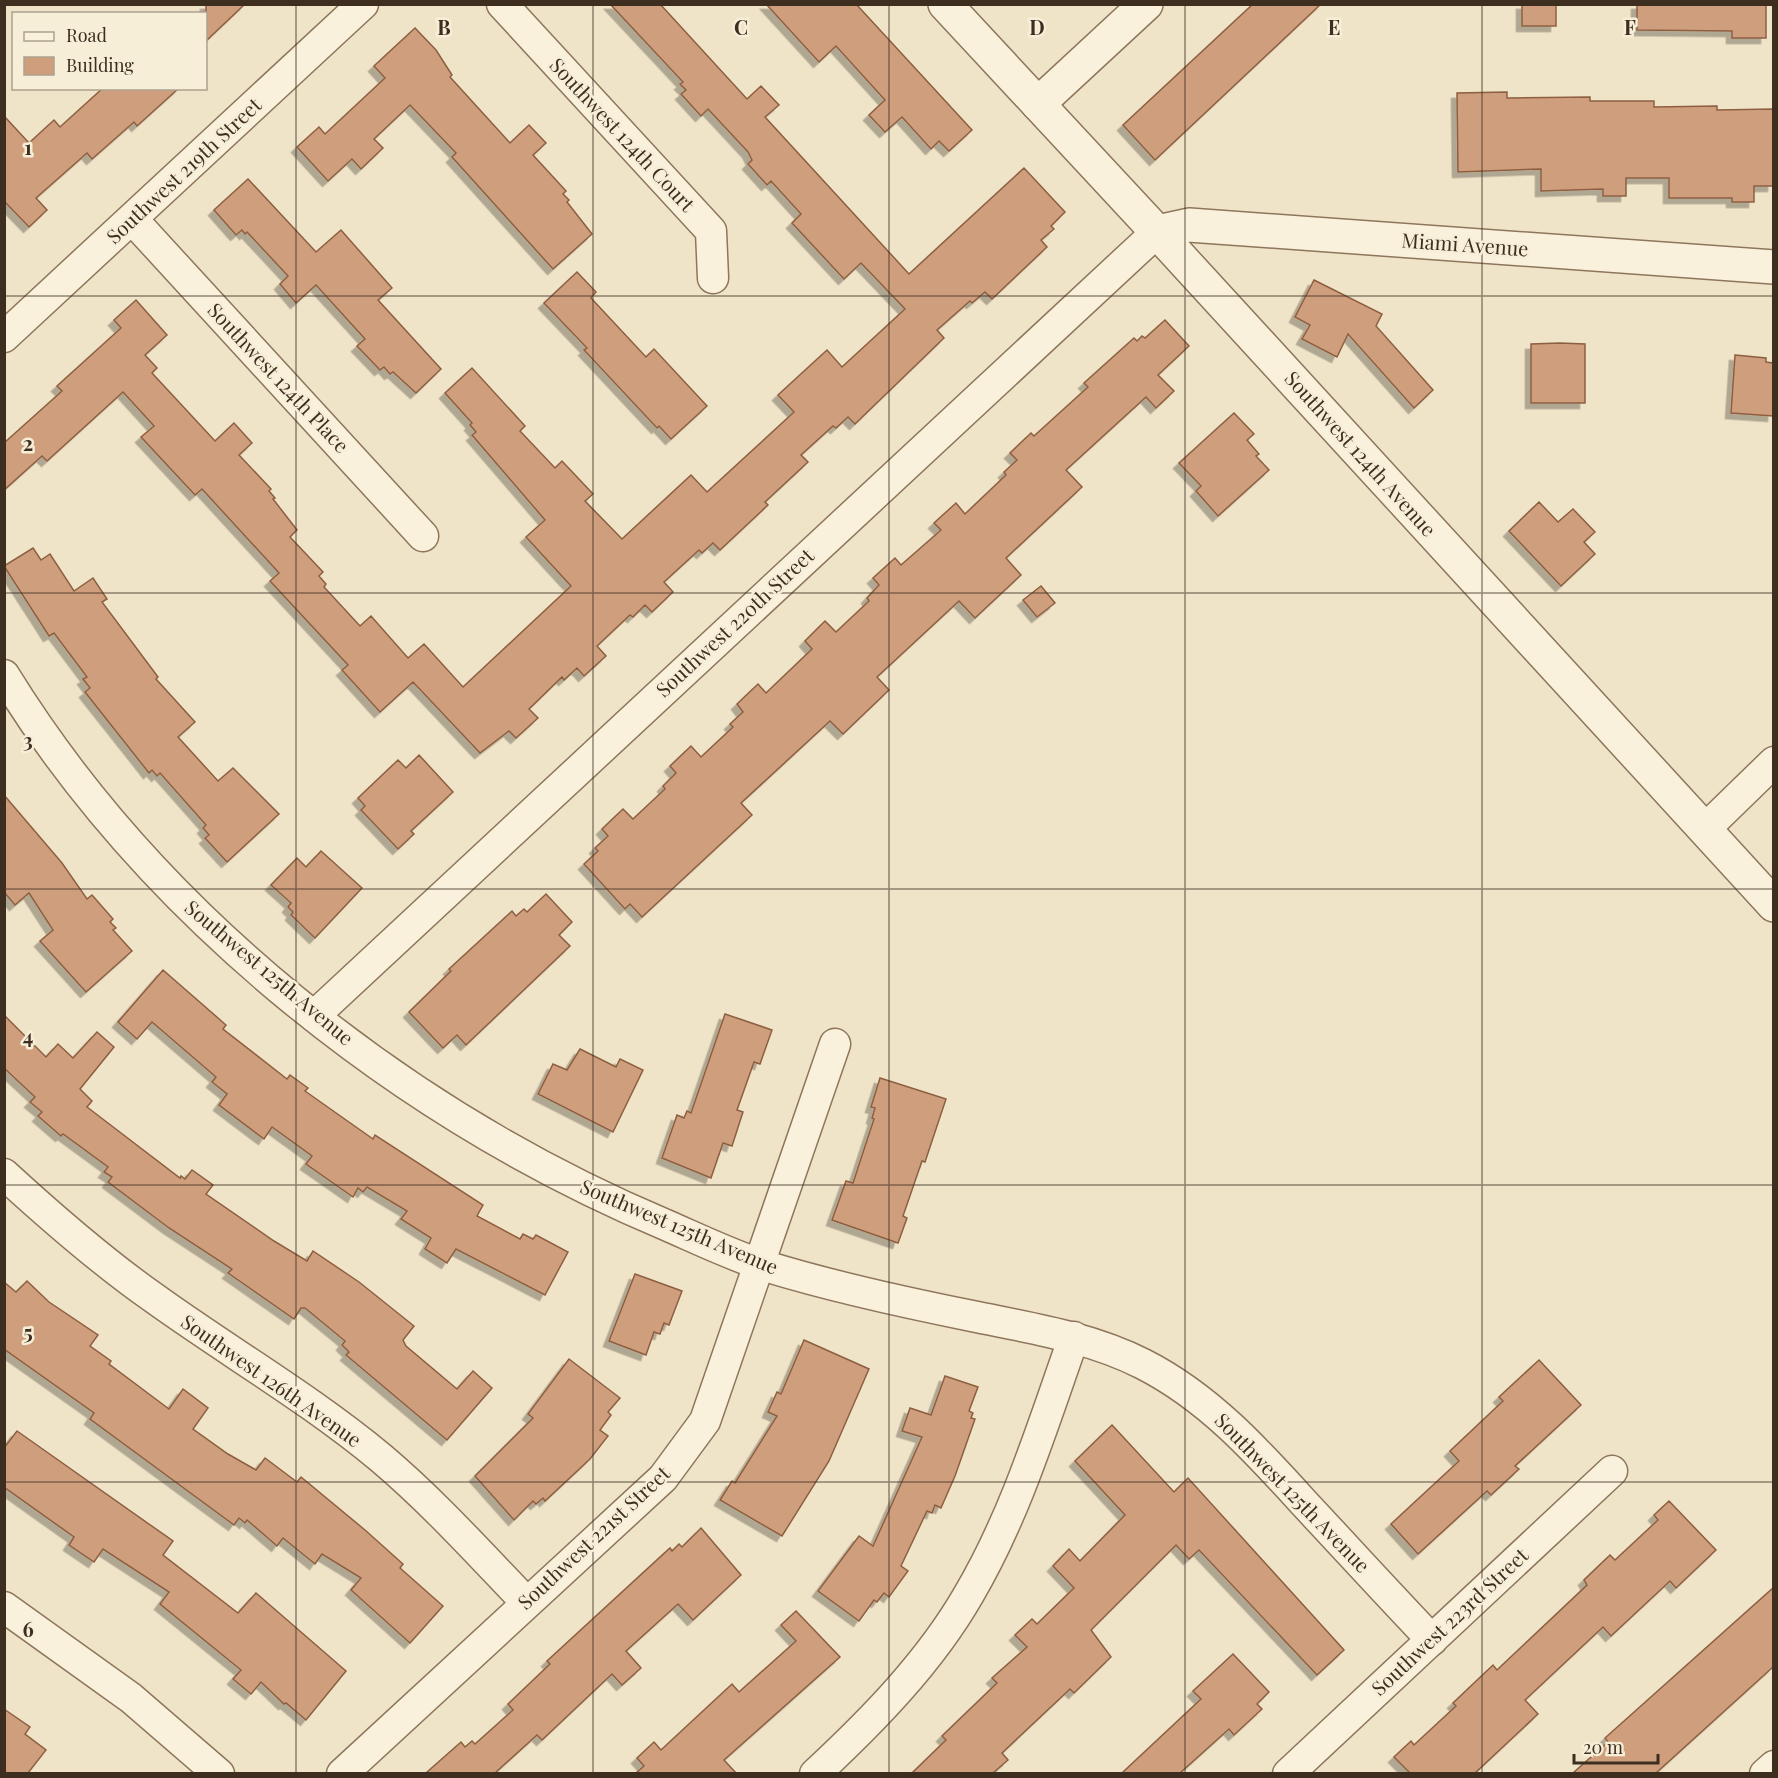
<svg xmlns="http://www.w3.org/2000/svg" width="1778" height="1778" font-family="'Playfair Display',serif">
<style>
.building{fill:#cf9f7d;stroke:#8d5f41;stroke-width:1.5;filter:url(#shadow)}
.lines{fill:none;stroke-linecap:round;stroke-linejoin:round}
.minor-casing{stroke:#8d765c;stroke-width:33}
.tertiary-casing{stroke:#8d765c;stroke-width:36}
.minor{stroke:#faf1dc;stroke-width:30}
.tertiary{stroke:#faf1dc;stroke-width:33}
.grid{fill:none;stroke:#3d2e20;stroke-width:1.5;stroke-opacity:0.55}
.labels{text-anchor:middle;stroke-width:5;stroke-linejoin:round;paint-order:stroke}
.street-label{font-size:20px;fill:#3d2e20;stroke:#f7eed8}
.grid-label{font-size:20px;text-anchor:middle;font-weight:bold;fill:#3d2e20;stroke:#f7eed8;stroke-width:5;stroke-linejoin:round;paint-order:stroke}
</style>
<defs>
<filter id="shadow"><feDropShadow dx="-5.5" dy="5.5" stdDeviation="0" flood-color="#0004"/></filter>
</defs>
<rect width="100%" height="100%" fill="#f0e4c8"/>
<!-- building -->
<g class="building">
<polygon points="206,4 245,4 206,41"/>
<polygon points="610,4 660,4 747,99 761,86 779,105 765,117 909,274 1024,168 1065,212 1051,226 1054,229 1041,240 1047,247 992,299 985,292 972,303 970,301 937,330 944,338 855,424 848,417 836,428 833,426 801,455 808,462 765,502 768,505 720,550 713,543 702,553 699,550 664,582 673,592 652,612 645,605 633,617 630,615 597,646 606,656 584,676 577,668 564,680 562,677 529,709 538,718 516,738 509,731 480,753 413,682 380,712 342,670 348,665 270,581 279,573 202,489 195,495 141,437 154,426 123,392 47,461 42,456 4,490 4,443 62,391 57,386 121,328 114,320 136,300 167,335 145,355 157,368 152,373 215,441 234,423 252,443 239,455 271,489 269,491 275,498 273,499 297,530 290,537 323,572 319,576 326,584 324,587 360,626 371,616 408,658 424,644 463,687 571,586 526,537 545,520 472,435 476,432 470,425 472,423 445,393 472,368 525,426 520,431 555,468 562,461 593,494 585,501 622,539 691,475 707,492 794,412 778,395 827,350 842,367 905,309 861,263 844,279 792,223 801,214 771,181 767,185 748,164 752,160 748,152 708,109 701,116 681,94 686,90 680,84 683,82"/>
<polygon points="766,4 856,4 972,130 949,151 939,141 931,149 902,117 885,132 869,115 885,100 836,46 819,62"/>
<polygon points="1253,4 1321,4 1155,160 1123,125"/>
<rect x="1522" y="4" width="34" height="22"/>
<polygon points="1637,4 1766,4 1766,38 1732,38 1732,31 1637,30"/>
<polygon points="415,28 436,50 452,75 450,77 510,143 529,125 546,143 533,155 566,191 563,194 569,200 567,202 592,234 553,269 452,157 456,153 410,105 374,139 383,148 361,169 352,159 328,181 297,147 319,127 325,134 385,78 374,66"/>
<polygon points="103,88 179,88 137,126 134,122 92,159 87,153 36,198 47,210 29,227 4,201 4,116 29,143 54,120 60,127"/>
<polygon points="1507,92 1507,98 1590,97 1590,101 1654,101 1654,107 1717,106 1717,110 1773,109 1773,186 1754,186 1754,202 1732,202 1732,198 1669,198 1669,178 1626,178 1626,196 1603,196 1603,189 1541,191 1541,169 1458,172 1457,93"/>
<polygon points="248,179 316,252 341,230 392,288 378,300 441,369 416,393 393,372 390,374 384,367 380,370 357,346 365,339 316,285 296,303 280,284 288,276 247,232 245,234 242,230 236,235 214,210"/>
<polygon points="577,272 596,292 591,298 646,357 654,349 707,406 671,439 659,426 657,428 584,350 587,348 544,303"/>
<polygon points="1314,280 1382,314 1376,326 1433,390 1414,408 1348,334 1337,357 1302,339 1310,325 1295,317"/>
<polygon points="1165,320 1189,346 1158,375 1174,391 1156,408 1146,397 1066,470 1082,487 1006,558 1021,575 975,618 959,601 877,677 889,690 843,734 830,721 741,803 752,815 642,917 630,904 625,909 584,864 598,851 595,848 608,836 602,829 623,809 633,819 665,789 663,786 676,773 670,766 691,746 701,757 733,727 730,724 743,712 737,704 758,684 766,693 812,649 805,641 825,621 836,632 869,601 867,598 879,585 873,578 895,558 901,565 941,530 934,523 956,503 965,514 1006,475 1004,472 1017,460 1010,453 1031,433 1034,436 1088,387 1084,383 1134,338 1137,341 1142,336 1145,338"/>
<polygon points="1560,343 1585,344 1585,403 1531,403 1531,344"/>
<polygon points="1735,355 1766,358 1766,362 1773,363 1773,416 1731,413"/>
<polygon points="1234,413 1254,434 1247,440 1259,454 1256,456 1269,470 1218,516 1196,491 1201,486 1179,463"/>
<polygon points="1539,502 1558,522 1573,509 1595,532 1584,542 1595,554 1561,586 1509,531"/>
<polygon points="33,548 41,560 50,554 74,591 93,578 107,599 102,602 158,677 156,679 195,722 178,737 218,781 233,768 279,814 227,862 205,838 209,835 203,828 206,825 160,773 157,776 152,770 149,773 85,692 90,688 83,679 87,677 54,633 49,636 4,566"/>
<polygon points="1041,586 1055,603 1037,617 1023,600"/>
<polygon points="419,755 453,792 411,831 414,834 398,849 361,810 365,806 358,798 398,760 406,768"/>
<polygon points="4,795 62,863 87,899 92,895 113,919 110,922 116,928 113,930 132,951 86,992 40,941 53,930 29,893 15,905 4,892"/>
<polygon points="321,851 362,888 315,938 291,915 293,912 288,907 291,903 271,885 297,858 306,867"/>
<polygon points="546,894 572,922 559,935 570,946 466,1045 457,1035 443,1048 409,1012 451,971 449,969 512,911 516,916 524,909 527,912"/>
<polygon points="163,970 226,1025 223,1029 287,1079 290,1075 308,1088 305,1091 373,1139 375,1135 483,1205 477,1216 520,1239 523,1234 533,1239 536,1235 568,1252 545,1295 456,1249 447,1263 425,1249 431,1238 401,1219 407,1211 367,1187 363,1192 358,1188 353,1197 306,1164 312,1156 272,1127 264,1139 219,1105 227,1094 212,1082 216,1077 152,1022 137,1039 118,1022"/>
<polygon points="725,1014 772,1030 760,1064 754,1062 737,1110 743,1112 732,1146 723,1143 711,1178 662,1158 677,1115 684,1118 687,1111 691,1113"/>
<polygon points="4,1015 46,1057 58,1044 73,1058 97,1032 114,1047 80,1089 92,1101 87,1107 180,1178 181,1176 185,1179 192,1170 213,1185 206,1194 274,1241 307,1261 313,1251 359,1282 414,1326 403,1340 406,1346 457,1389 473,1371 492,1388 447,1440 346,1355 349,1352 342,1345 345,1341 305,1308 301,1308 294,1319 228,1273 232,1269 169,1228 108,1182 112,1177 104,1172 108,1167 63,1134 61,1136 38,1116 42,1112 30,1102 35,1097 4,1068"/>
<polygon points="580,1049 616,1067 620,1059 643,1070 613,1132 538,1094 553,1064 567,1070"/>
<polygon points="880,1078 946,1099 925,1162 922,1161 903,1216 907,1218 898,1243 832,1220 846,1181 853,1183 874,1119 872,1118 875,1108 871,1107"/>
<polygon points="635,1274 682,1291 669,1325 664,1323 660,1334 654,1332 646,1355 609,1341"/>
<polygon points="27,1281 49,1302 98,1335 90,1346 111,1361 109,1364 169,1409 183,1389 208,1408 193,1429 228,1454 256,1470 265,1458 297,1482 301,1477 365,1530 403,1564 400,1568 443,1606 410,1643 351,1590 361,1578 322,1554 315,1564 283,1538 277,1546 247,1520 245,1523 239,1518 234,1525 90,1419 94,1413 4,1349 4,1282 16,1292"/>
<polygon points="804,1340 869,1369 829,1461 782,1536 720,1500 732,1481 735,1483 777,1416 768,1412 777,1392 781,1394"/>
<polygon points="569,1359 620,1398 608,1412 611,1415 600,1430 608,1436 590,1459 545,1501 543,1498 536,1504 533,1501 514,1520 475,1476 533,1418 528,1414"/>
<polygon points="1539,1360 1581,1405 1515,1466 1519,1469 1491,1495 1487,1491 1418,1554 1391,1524 1459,1461 1450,1451 1503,1401 1499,1397"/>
<polygon points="945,1376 978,1387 969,1411 973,1413 971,1418 975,1419 955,1476 941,1508 935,1505 932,1513 927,1511 901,1566 908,1571 889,1597 884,1593 877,1602 874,1600 859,1621 818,1591 859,1536 873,1546 922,1437 902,1431 910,1408 931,1415"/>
<polygon points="1112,1425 1174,1492 1188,1478 1344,1650 1317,1675 1199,1550 1189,1559 1176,1545 1091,1630 1111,1657 1074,1693 1070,1689 1002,1753 1008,1760 993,1773 912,1773 946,1740 942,1736 997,1683 992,1678 1027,1647 1015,1635 1032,1619 1037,1624 1074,1588 1053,1566 1069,1549 1080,1561 1125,1515 1075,1461"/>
<polygon points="17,1431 173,1541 163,1555 238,1613 256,1593 346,1671 306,1720 286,1703 284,1704 261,1682 251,1694 233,1679 241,1670 160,1604 169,1592 103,1549 94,1562 69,1545 74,1537 4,1487 4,1448"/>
<polygon points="1669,1501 1716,1550 1676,1588 1670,1581 1611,1636 1603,1627 1525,1700 1538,1714 1475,1773 1410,1773 1394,1757 1411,1741 1414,1745 1456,1706 1453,1703 1493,1665 1497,1670 1587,1585 1584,1580 1610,1555 1615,1560 1658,1520 1654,1515"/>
<polygon points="701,1528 741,1575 693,1620 678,1604 626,1651 641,1668 622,1685 612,1674 542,1740 537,1735 495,1773 426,1773 461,1742 465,1747 472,1741 475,1744 513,1710 508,1704 550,1664 547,1661 670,1548 672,1551 679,1544 682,1547"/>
<polygon points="1773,1588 1773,1667 1656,1773 1573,1773 1608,1742 1605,1738"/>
<polygon points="796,1611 840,1657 724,1760 736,1773 636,1773 644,1766 637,1758 654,1742 661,1750 732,1684 739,1692 796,1641 781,1625"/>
<polygon points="1233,1654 1269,1692 1257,1704 1262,1709 1234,1735 1229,1729 1180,1773 1122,1773 1201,1699 1193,1691"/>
<polygon points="4,1709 30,1727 25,1734 46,1750 28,1773 4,1773"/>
</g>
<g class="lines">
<!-- minor casing -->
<g class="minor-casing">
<g id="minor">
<polyline points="502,4 711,231 713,278"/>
<polyline points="133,220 423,536"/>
<polyline points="4,337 363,4"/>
<path d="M4,675C154,918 405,1115 666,1225C698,1239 731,1255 765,1266C833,1287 902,1302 972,1316C1030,1328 1090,1337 1143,1364C1208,1397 1256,1450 1304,1503C1347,1549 1389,1595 1432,1640"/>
<polyline points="1704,830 1774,762"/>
<polyline points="314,1016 1157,232"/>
<path d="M4,1174C52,1218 101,1261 154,1298C229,1352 310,1399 381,1458C433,1502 479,1553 526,1602"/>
<polyline points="4,1607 131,1698 219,1774"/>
<polyline points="342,1774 663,1478 705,1421 835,1044"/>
<path d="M815,1774C872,1721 930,1662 969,1594C1016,1514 1043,1424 1074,1337"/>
<polyline points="1288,1774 1612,1471"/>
<polyline points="1765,1774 1774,1766"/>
</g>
</g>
<!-- tertiary casing -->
<g class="tertiary-casing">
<g id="tertiary">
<polyline points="945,4 1157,232 1774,905"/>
<polyline points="1038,104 1146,4"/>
<polyline points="1157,232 1189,225 1774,267"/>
</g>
</g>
<!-- minor -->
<use href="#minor" class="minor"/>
<!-- tertiary -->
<use href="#tertiary" class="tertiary"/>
</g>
<!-- grid -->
<path class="grid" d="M296,4V1774M593,4V1774M889,4V1774M1185,4V1774M1482,4V1774M4,296H1774M4,593H1774M4,889H1774M4,1185H1774M4,1482H1774"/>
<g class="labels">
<!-- street labels -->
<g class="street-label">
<text transform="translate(622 135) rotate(47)" y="7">Southwest 124th Court</text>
<text transform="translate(184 171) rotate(-43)" y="7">Southwest 219th Street</text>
<text transform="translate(1465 245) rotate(4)" y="7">Miami Avenue</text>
<text transform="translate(278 378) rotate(47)" y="7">Southwest 124th Place</text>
<text transform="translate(1360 454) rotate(48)" y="7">Southwest 124th Avenue</text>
<text transform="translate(735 623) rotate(-43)" y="7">Southwest 220th Street</text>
<text transform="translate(269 973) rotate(40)" y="7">Southwest 125th Avenue</text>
<text transform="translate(679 1227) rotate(23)" y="7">Southwest 125th Avenue</text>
<text transform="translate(271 1381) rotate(35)" y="7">Southwest 126th Avenue</text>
<text transform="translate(1292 1493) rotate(46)" y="7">Southwest 125th Avenue</text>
<text transform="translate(594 1538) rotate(-43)" y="7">Southwest 221st Street</text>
<text transform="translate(1450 1622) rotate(-43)" y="7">Southwest 223rd Street</text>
</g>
</g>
<g class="grid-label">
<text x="444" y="35">B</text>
<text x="741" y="35">C</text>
<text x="1037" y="35">D</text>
<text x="1334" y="35">E</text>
<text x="1630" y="35">F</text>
<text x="28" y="155">1</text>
<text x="28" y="451">2</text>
<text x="28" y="748">3</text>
<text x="28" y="1044">4</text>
<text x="28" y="1340">5</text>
<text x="28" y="1637">6</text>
</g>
<!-- border -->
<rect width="1778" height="1778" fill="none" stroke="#3d2e20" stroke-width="12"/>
<!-- legend -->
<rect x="12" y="12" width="195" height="78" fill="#f7eed8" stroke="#ada18e" stroke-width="1.5"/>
<rect x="24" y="32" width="30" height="9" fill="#faf1dc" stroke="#ada18e" stroke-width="1.5"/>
<text x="66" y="42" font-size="18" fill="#3d2e20">Road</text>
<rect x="24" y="57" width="30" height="18" fill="#cf9f7d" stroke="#ada18e" stroke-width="1.5"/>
<text x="66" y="72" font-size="18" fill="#3d2e20">Building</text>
<!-- scale -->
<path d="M1574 1754v9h84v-9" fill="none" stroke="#3d2e20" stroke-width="3"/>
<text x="1583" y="1754" font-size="18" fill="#3d2e20" stroke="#f7eed8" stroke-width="4.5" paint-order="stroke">20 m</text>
</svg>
